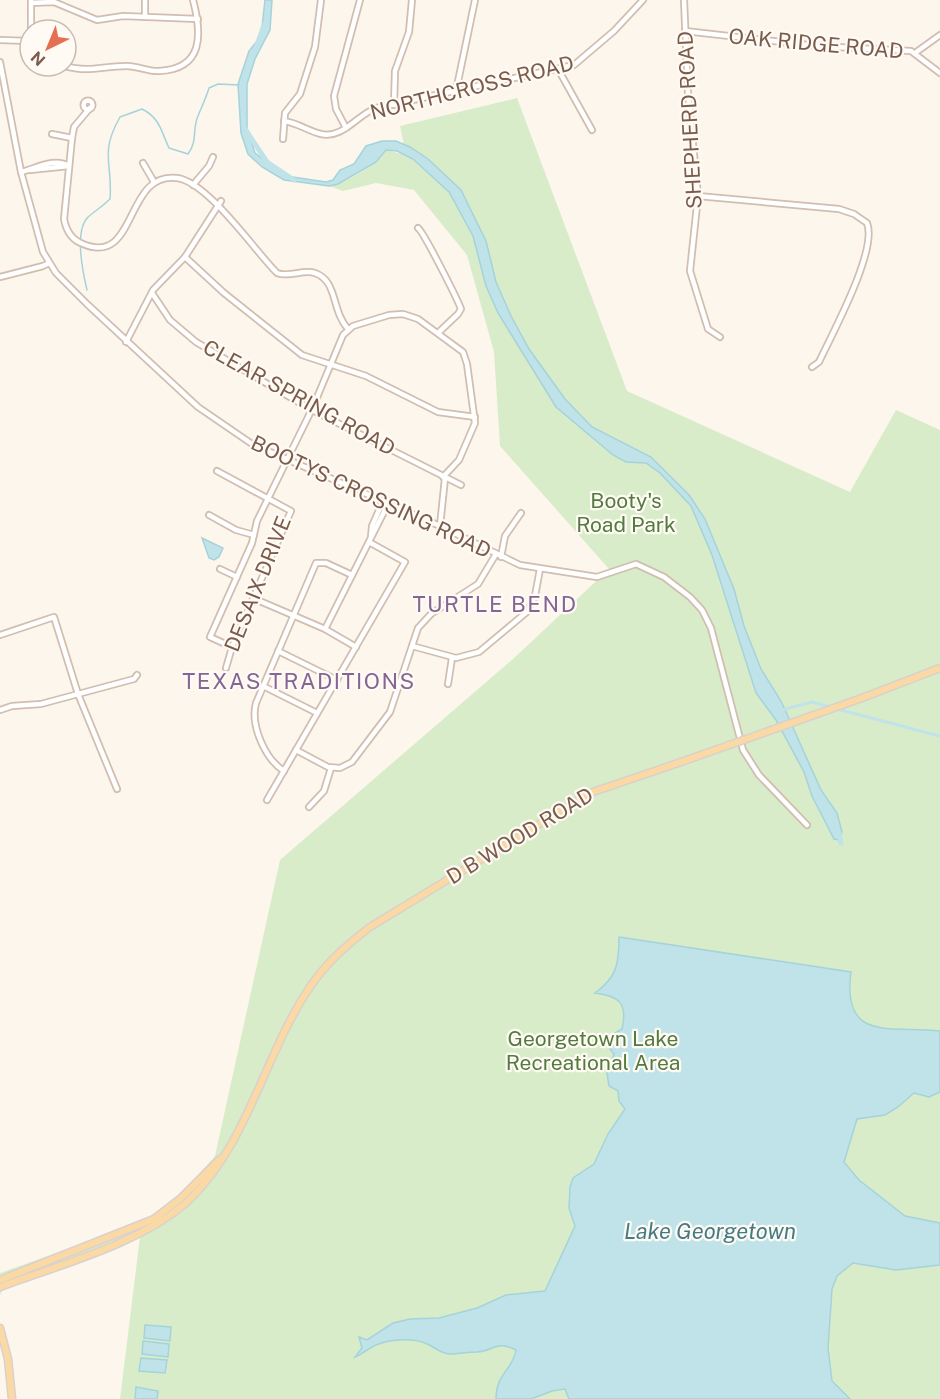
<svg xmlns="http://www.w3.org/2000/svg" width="940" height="1399" font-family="'Public Sans',sans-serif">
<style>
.green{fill:#d8ecc9}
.water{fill:#bfe3e8;stroke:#a5d3da;stroke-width:1.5}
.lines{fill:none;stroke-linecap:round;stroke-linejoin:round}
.stream{stroke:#a5d3da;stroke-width:1.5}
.canal{stroke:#bfe3e8;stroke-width:3}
.river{stroke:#bfe3e8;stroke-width:5}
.minor-casing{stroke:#d1beb0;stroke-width:8}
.major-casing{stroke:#dad1cd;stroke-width:9}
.minor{stroke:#fff;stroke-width:4.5}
.major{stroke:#fbd9a5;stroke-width:6}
.major-bridge-casing{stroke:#dad1cd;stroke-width:9;stroke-linecap:butt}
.major-bridge{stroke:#fbd9a5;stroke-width:6}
.labels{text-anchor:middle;stroke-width:4.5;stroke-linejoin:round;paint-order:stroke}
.street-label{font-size:21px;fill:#7a5c4d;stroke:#fffaf3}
.park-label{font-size:21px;fill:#537a41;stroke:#fffaf3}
.neighbourhood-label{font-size:22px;letter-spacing:1.5px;fill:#846695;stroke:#fffaf3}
.water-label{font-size:22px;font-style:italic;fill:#437c86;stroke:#fffaf3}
</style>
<rect width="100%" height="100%" fill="#fdf6ec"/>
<!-- green -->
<path class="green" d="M517,98L627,391L850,492L896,410L940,430V1399H120L140,1237L4,1287L0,1295V1273L140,1223L181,1195L215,1156L280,860L513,659L609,569L500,446L494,352L467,255L414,190L376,183L343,191L329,186C349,182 372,166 386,150L406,155L400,126Z"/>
<!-- water -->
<g class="water">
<polygon points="265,0 272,0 270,30 255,59 247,84 247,128 255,153 286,176 326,182 333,180 340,170 354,164 366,146 382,141 396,141 410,147 428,159 461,190 486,241 496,282 511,316 529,349 565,399 592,427 651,457 689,495 705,519 734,589 744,626 761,669 781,701 821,790 837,813 842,832 839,840 834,839 812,796 804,772 776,720 756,693 712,555 691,506 660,473 646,463 626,462 613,455 556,407 498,313 486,286 473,236 449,192 413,159 397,151 386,150 376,162 338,184 329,186 284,180 262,167 248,154 241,133 238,84 249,51 261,36"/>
<polygon points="202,538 223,548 219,557 214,560 209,558"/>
<path d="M619,937L851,972C841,1044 893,1025 940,1031V1092L929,1097L914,1093L898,1107L885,1115L857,1119L844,1162L859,1180L905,1216L940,1223V1265L896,1270L853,1263L837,1276L832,1289L828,1348L832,1381L850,1399H569L565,1389L552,1391L531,1399H496C496,1373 513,1370 516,1350C496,1340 494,1351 477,1352C469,1352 463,1353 454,1354C442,1355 435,1347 425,1343C413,1338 391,1339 379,1344C371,1346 363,1354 355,1357L362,1348L359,1337L367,1340L393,1323L410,1319L439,1318L477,1308L506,1295L545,1291L575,1226L569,1208L570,1187L573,1178L594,1164L608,1134L625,1109L619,1101L618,1091L609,1086L607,1073L614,1054L603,1040L622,1029C628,1003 619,996 595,993C617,977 619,964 619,937Z"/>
<polygon points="145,1325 171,1327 170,1341 144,1338"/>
<polygon points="143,1341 169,1344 168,1357 142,1354"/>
<polygon points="141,1358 167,1360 165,1373 139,1371"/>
<polygon points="136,1387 158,1391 157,1399 135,1399"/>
</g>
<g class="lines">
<!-- stream -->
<path class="stream" d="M87,290C83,273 74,231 88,217C95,211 103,206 110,199C113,163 99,154 120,117L142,109C160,118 161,131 169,148L188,154C198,141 192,129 198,116C202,106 206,98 209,88L218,84L239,85"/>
<!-- canal -->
<g class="canal">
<polyline points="837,709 940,736"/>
<polyline points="782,710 812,702 831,707"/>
</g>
<!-- river -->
<g class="river">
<polyline points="257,45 264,25"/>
<polyline points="245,129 267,162 294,180"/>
<polyline points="839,833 841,843"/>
</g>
<!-- minor casing -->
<g class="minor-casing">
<g id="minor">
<polyline points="31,0 31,30"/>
<polyline points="684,0 688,93 698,196 690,271 708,329 720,337"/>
<polyline points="31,3 54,2 97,20 123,16 198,19"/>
<polyline points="145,17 145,0"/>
<polyline points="685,31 818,46 911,51 940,73"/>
<polyline points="0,40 30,41"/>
<polyline points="915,53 940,35"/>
<polyline points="0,62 21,172 43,252 56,273 87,304 198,407 252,444 440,526 520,565 597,577 636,564 664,577 690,597 702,610 711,628 743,750 759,775 807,825"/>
<path d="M64,66C92,73 100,66 127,66C138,66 149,72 159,71C204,69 202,34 193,0"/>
<polyline points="558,69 592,130"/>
<polyline points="456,91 475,0"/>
<circle cx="88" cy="105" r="4.5"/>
<polyline points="394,105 395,71 409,32 412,0"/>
<path d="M90,108L74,127L72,138L64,219C66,230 72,240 83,244C138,267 124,171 177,178C208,182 254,250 277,273C289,278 303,269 315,273C338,281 331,310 348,329"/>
<path d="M284,121C298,123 308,131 321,134C343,139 357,115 376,108L574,65L614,31L643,0"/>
<polyline points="346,128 336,109 334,96 360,0"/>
<polyline points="52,134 72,138"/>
<polyline points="283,139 285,113 300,94 315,47 321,0"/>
<polyline points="143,163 154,182"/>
<polyline points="30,170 69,166"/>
<path d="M21,172C35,169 54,157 69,166"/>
<polyline points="193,185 209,166 213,157"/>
<path d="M698,196L839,209L854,214L867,223C878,250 832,334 819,362L812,367"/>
<path d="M418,228C423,231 457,298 461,309L458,314L438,333"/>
<polyline points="185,257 224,293 302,355 366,376 438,412 475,417"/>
<polyline points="0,277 43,266 49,263"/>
<polyline points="152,293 170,320 196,342 312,410 461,485"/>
<polyline points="126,342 153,290 185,257 221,201"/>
<polyline points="217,471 291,511 232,647 226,668"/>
<polyline points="209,515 236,530 254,535"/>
<polyline points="440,526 445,478"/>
<polyline points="371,537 372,526 383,501"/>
<polyline points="501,557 505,536 521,513"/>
<polyline points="220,569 237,577"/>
<polyline points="255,599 325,629 356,647"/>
<polyline points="325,629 388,504"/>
<polyline points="0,635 54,617 78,694 117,789"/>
<polyline points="412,646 456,658 479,652 528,611 535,596 540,569"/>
<polyline points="232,647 210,637 252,543 257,521 313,407 343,335 353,326 389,315 403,314 418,319 463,352 467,364 475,423 459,460 443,477"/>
<polyline points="278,651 337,680"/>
<polyline points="448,684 452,658"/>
<polyline points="263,686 317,713"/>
<polyline points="0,710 12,706 41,704 134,679 137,675"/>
<polyline points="296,750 328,767 340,768 352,762 390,712 418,628 431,614 478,584 496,554"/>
<path d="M284,771C265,759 250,725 256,703L316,563H326L352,575"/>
<polyline points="267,800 405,562 369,542"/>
<polyline points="309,807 324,791 331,768"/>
</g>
</g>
<!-- major casing -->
<g class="major-casing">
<g id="major">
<polyline points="862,698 940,668"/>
<polyline points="0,1280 154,1219 181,1198 220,1159"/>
<path d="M0,1287C59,1265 143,1243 189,1200C249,1143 265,1051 312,984C328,961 348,944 370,927L590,793L681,762"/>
<polyline points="0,1328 8,1359 12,1399"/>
</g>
</g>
<!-- minor -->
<use href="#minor" class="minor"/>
<!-- major -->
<use href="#major" class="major"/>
<!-- major-bridge casing -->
<g class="major-bridge-casing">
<polyline id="major-bridge" points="681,762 862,698"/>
</g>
<!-- major-bridge -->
<use href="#major-bridge" class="major-bridge"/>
</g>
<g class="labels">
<!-- street labels -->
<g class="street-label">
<text transform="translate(816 44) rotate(5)" y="7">OAK RIDGE ROAD</text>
<text transform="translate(472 88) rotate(-14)" y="7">NORTHCROSS ROAD</text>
<text transform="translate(690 120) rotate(-93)" y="7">SHEPHERD ROAD</text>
<text transform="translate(299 398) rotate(29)" y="7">CLEAR SPRING ROAD</text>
<text transform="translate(371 497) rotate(25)" y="7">BOOTYS CROSSING ROAD</text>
<text transform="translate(258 584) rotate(-68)" y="7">DESAIX DRIVE</text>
<text transform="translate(520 836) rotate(-31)" y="7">D B WOOD ROAD</text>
</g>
<!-- park labels -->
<g class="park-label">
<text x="626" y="508">Booty's<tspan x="626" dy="24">Road Park</tspan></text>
<text x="593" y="1046">Georgetown Lake<tspan x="593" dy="24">Recreational Area</tspan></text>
</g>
<!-- neighbourhood labels -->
<g class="neighbourhood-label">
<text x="495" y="612">TURTLE BEND</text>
<text x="299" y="689">TEXAS TRADITIONS</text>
</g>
<!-- water labels -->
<g class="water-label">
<text x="710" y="1239">Lake Georgetown</text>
</g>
</g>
<!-- north arrow -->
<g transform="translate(48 48) rotate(223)"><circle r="28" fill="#fffaf3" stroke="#cabbb1" stroke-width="1.5"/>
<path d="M0-4.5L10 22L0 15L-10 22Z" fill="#e76f51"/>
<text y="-9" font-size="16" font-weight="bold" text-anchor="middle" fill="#7a5c4d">N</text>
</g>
</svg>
